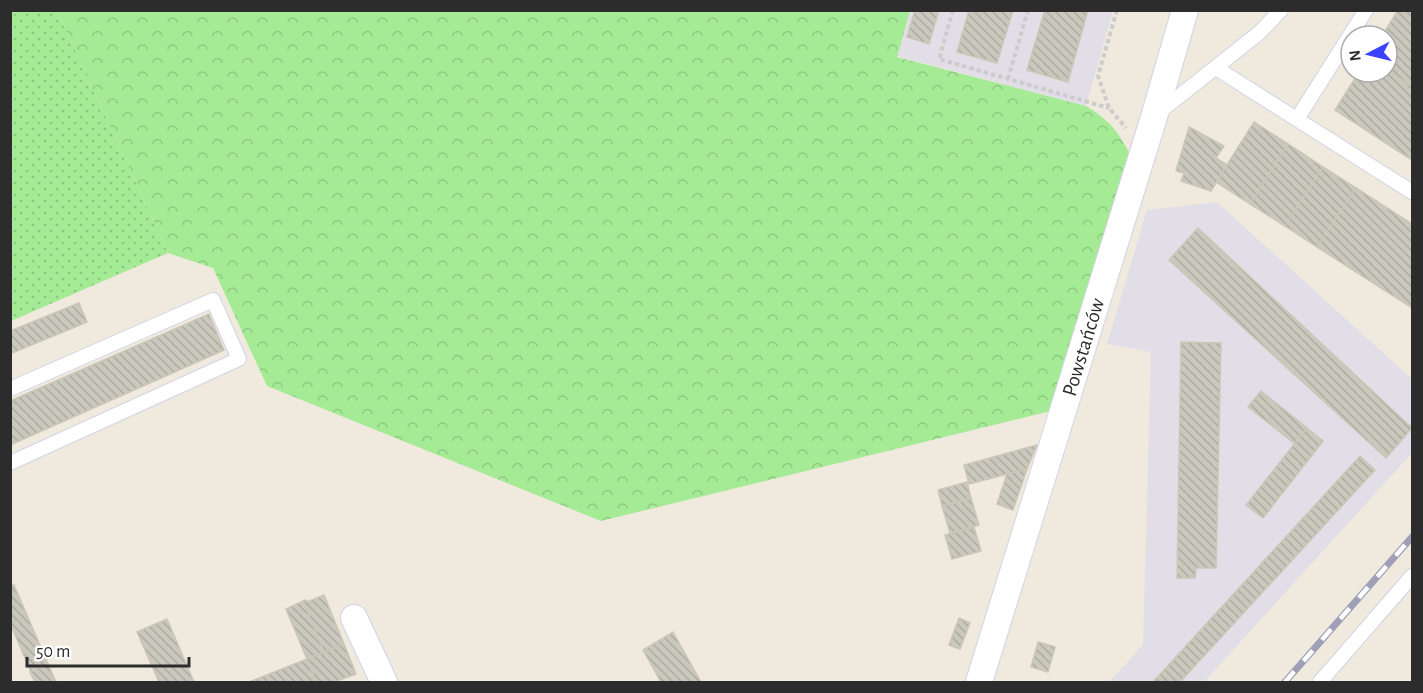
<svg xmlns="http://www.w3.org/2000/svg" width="1423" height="693" font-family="'Alegreya Sans',sans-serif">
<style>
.industrial{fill:#e2dee7}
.forest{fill:url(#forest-crowns)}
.park{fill:url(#park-dots)}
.building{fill:url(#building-back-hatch);stroke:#cbc7b6;stroke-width:1.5}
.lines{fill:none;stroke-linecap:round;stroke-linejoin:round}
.service-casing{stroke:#d2d3e6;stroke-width:16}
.minor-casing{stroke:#d2d3e6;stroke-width:28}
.path{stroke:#ccc;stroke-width:4;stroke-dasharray:4.5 3;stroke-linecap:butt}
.service{stroke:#fff;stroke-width:14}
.minor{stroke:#fff;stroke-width:26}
.rail-casing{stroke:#9f9fb8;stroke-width:7}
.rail{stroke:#fff;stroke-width:4.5;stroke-dasharray:14;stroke-linecap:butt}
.labels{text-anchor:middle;stroke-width:6;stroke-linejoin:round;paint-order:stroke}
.street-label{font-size:21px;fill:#2c2c2c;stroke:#fff}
</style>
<defs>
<pattern id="forest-crowns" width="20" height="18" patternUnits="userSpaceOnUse" patternTransform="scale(1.5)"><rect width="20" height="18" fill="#a5ea95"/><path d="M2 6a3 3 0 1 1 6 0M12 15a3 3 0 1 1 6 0" fill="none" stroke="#8ec981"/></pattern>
<pattern id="park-dots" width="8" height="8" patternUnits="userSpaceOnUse" patternTransform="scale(1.5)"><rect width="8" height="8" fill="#a5ea95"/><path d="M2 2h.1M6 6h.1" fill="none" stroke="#8ec981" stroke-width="1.8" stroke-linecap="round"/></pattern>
<pattern id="building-back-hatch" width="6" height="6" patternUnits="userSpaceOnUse" patternTransform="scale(1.5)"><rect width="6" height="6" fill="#cac7bd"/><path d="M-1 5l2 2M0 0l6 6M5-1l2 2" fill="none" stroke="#aeaba3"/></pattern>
</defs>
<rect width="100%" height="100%" fill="#efeadd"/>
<!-- industrial -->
<g class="industrial">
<polygon points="910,11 1113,11 1086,106 897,56"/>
<polygon points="1217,202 1412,379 1412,453 1204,682 1109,682 1143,645 1151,352 1107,344 1147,210"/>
</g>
<!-- forest -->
<path class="forest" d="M57,11H910L897,57L1086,106C1111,121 1119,133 1132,158L1055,410L601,521L267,386L213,268L168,253Z"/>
<!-- park -->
<polygon class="park" points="11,10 57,11 168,253 11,321"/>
<!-- building -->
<g class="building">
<polygon points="915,10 939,10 929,44 907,37"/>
<polygon points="969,10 1013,10 997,63 957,52"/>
<polygon points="1045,10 1088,10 1068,82 1027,70"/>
<polygon points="1398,10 1412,10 1412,87 1387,70 1387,36 1382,36"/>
<polygon points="1387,70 1412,87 1412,160 1335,110 1359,72 1387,72"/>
<polygon points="1254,122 1288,144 1250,204 1216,182"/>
<polygon points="1189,127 1224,146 1216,158 1227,165 1211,191 1181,181 1184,173 1176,171"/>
<polygon points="1288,144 1323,167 1285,226 1250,204"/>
<polygon points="1323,167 1356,188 1317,247 1285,226"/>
<polygon points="1356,188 1412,224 1412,308 1317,247"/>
<polygon points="1198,228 1412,428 1386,458 1169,260"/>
<polygon points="79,303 87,322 10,354 10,331"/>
<polygon points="209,314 224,350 10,445 10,401"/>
<polygon points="1181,342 1221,343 1216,568 1196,568 1195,578 1177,578"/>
<polygon points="1261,391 1307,428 1295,444 1248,407"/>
<polygon points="1307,428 1323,441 1263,518 1246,505"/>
<polygon points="1037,445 1027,469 969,484 964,465"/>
<polygon points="1360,456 1375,470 1180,682 1153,682"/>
<polygon points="1027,469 1013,510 997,504 1007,474"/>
<polygon points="967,482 971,498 942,506 938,490"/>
<polygon points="971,498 979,525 950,533 942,506"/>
<polygon points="974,527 981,551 952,559 945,535"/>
<polygon points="14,585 48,664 31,672 10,623 10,586"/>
<polygon points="324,595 344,644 324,652 303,601 306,600 307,602"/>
<polygon points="303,601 324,652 307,659 286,609"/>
<polygon points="959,618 970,623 960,649 949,645"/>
<polygon points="167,619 194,682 159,682 137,632"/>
<polygon points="673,632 701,682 661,682 643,650"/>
<polygon points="1038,642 1055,647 1048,672 1031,667"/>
<polygon points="344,644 356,674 334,682 316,682 307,659"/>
<polygon points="307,659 316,682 249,682"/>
<polygon points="48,664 56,682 35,682 30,672"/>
</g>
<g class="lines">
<!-- service casing -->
<g class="service-casing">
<g id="service">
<polyline points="1216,68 1412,192"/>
<polyline points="1158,113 1259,33 1281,10"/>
<polyline points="1297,119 1366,10"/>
<polyline points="10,389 213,300 239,359 10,463"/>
<polyline points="1320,682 1412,576"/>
</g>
</g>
<!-- minor casing -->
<g class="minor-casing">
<g id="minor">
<polyline points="354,618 384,682"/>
<polyline points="979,682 1154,117 1185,10"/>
</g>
</g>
<!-- path -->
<g class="path">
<polyline points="953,10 939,59 1109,108"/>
<polyline points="1117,10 1098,76 1109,108 1126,128"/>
<polyline points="1008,79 1028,10"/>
</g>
<!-- service -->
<use href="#service" class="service"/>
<!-- minor -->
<use href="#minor" class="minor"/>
<!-- rail casing -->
<g class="rail-casing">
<polyline id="rail" points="1285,682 1412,537"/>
</g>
<!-- rail -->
<use href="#rail" class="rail"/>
</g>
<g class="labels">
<!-- street labels -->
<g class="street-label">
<text transform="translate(1083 347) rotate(-73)" y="7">Powstańców</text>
</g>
</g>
<!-- border -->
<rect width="1423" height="693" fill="none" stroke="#2c2c2c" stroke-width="24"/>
<!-- north arrow -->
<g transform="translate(1369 54) rotate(263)"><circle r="28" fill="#ffffff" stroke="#ababab" stroke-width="1.5"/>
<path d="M0-4.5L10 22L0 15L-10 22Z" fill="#3a41ff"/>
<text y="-9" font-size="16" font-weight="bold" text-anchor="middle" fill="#2c2c2c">N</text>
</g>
<!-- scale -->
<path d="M27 657v9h162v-9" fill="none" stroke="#2c2c2c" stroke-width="3"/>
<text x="36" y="657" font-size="18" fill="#2c2c2c" stroke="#ffffff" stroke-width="4.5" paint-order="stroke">50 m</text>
</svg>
